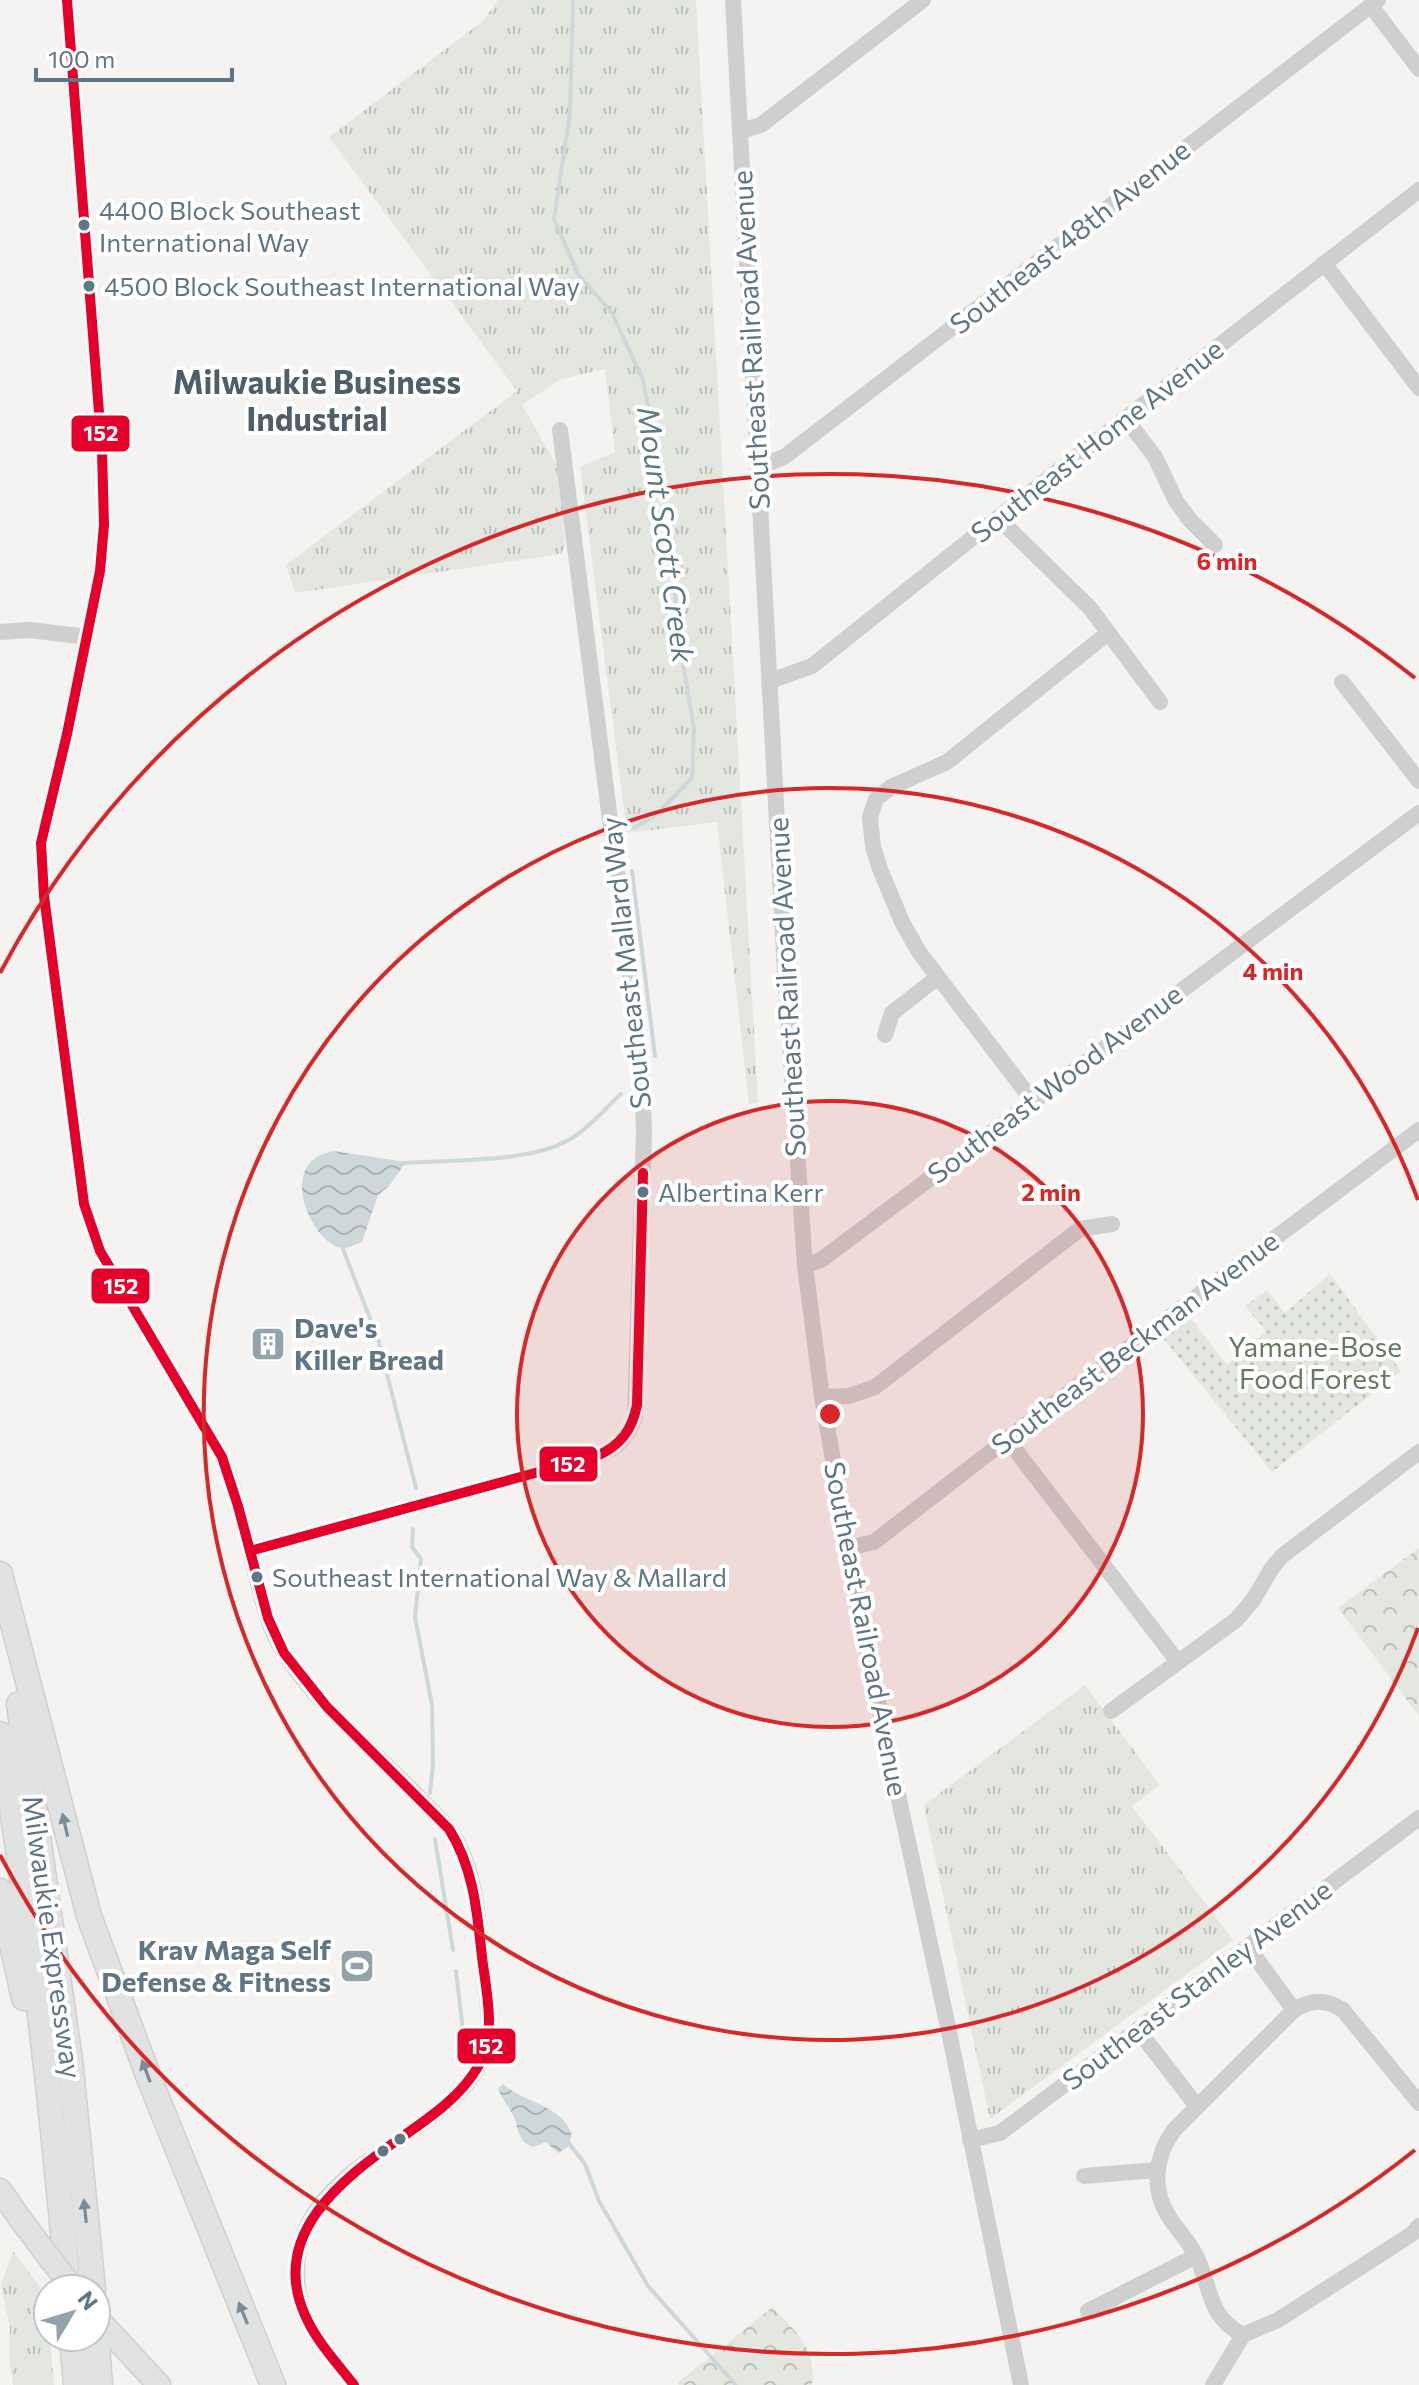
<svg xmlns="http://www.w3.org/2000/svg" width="1419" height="2385" font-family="Commissioner,sans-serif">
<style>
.grass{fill:url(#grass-tufts)}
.forest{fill:url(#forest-crowns)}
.garden{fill:url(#garden-dots)}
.water{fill:url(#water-waves)}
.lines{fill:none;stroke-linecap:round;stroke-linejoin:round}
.stream{stroke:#ced7d9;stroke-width:4}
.major-casing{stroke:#cfd1d1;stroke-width:25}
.highway-casing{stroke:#cfd0d0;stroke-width:27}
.minor{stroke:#cfcfd0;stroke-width:16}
.major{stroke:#e1e2e2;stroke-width:22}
.highway{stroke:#e1e2e2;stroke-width:24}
.major-bridge-casing{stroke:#cfd1d1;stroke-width:25;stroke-linecap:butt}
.major-bridge{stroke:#e1e2e2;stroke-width:22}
.bus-1-casing{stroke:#fff;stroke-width:16}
.bus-1{stroke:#e4002b;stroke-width:10}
.oneway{fill:#7a8c97}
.ring{fill:none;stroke:#d62828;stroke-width:4}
.bus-dot{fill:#607684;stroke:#fff;stroke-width:3}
.labels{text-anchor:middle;stroke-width:8;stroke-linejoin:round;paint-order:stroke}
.bus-label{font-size:26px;fill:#607684;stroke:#fff;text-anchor:start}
.street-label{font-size:28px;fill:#607684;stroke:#fff}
.poi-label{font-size:28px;font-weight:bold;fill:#607684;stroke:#fff;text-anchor:start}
.park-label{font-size:28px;fill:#677b60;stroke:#fff}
.water-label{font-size:30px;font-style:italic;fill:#5b7a82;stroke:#fff}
.quarter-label{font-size:32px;font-weight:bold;fill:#4f5f68;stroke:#fff}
.centre{fill:#d62828;stroke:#fff;stroke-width:4}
.ring-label{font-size:24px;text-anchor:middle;font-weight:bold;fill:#d62828;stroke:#fff;stroke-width:8;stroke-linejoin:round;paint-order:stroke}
.line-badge{stroke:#fff;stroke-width:3}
.badge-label{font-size:22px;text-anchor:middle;font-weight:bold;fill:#fff}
</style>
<defs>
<pattern id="grass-tufts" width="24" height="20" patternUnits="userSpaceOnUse" patternTransform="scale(2)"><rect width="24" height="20" fill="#e3e7df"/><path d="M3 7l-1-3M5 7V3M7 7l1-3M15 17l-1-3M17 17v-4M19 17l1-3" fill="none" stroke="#bbc0ba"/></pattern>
<pattern id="forest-crowns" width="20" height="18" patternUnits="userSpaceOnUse" patternTransform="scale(2)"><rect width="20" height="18" fill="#e3e7df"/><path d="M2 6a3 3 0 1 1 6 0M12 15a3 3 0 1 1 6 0" fill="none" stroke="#bbc0ba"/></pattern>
<pattern id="garden-dots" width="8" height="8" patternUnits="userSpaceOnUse" patternTransform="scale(2)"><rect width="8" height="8" fill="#e3e7df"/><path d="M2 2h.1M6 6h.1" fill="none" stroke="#bbc0ba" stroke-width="1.8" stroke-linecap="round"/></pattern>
<pattern id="water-waves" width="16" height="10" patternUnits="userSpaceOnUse" patternTransform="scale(2)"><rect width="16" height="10" fill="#ced7d9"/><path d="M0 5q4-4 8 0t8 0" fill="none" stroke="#abb3b6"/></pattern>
</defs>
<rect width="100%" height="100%" fill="#f4f3f1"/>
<!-- grass -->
<g class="grass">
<polygon points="498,0 696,0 758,1103 749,1104 717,822 627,833 580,467 615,452 605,369 561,379 522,405 559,469 565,545 561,554 295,593 286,565 517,391 329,137 483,21"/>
<polygon points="1085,1685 1160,1785 1132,1806 1233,1940 990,2119 924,1805"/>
<polygon points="13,2251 46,2295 54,2385 13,2385 9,2353 10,2328 1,2285"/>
</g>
<!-- forest -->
<g class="forest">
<polygon points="1419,1548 1419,1716 1338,1608"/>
<path d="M773,2307C796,2333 817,2348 812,2385H679L677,2383Z"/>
</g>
<!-- garden -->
<polygon class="garden" points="1330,1274 1401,1371 1272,1472 1164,1339 1190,1318 1227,1365 1266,1331 1245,1306 1267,1290 1285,1313"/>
<!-- water -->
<g class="water">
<path d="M334,1151L406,1162L389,1186L378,1195L362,1242C356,1244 349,1248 344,1248C316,1250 271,1161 334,1151Z"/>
<path d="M503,2084C525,2104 561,2104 572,2135L568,2147L558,2153L546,2142L533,2147C515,2140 520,2127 512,2113C507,2104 502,2099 498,2089Z"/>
</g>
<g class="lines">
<!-- stream -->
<g class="stream">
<polyline points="573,0 570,113 554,219 578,274 612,313 643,380 671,529 677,627 694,729 692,778 656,815 634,828"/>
<polyline points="632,871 655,1056"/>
<path d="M404,1163C452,1159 535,1164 575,1136C592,1125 606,1108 621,1094"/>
<polyline points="341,1244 378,1339 416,1488"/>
<polyline points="413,1529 412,1547 421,1559 415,1617 432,1705 433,1766 430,1793"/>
<polyline points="435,1839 453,1950"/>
<polyline points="456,1971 464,2040"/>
<polyline points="567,2141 585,2164 599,2201 648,2286 736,2385"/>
</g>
<!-- major casing -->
<g class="major-casing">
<g id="major">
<polyline points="0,2190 21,2220"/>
<polyline points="96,2317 159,2385"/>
</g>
</g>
<!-- highway casing -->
<g class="highway-casing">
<g id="highway">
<polyline points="0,1574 89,1916 149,2078 273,2385"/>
<polyline points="19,1704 70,2060 93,2289"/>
<path d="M0,1734C31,1918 52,2103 68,2289"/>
<polyline points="0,1891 24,1998"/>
<polyline points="96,2331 100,2385"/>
<polyline points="72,2337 76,2385"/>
</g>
</g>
<!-- minor -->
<g class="minor">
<path d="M67,0L102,451L104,525L100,571L67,734L41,843L44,896L84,1204L100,1251L222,1457C234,1489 243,1522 251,1556C260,1589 265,1623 284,1653C316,1703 370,1748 412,1790C424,1803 438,1815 449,1829C476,1866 477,1913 482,1956C485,1980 489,2005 489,2029C486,2129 312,2150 298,2256C296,2277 297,2297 305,2316C317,2341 337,2363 354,2385"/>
<polyline points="733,0 785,972 805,1266 822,1397 864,1637 948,2027 1021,2385"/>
<polyline points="1371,6 1419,69"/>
<polyline points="740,131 761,125 923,0"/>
<polyline points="1324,263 1419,388"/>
<polyline points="1126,419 1155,457 1176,501 1190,520 1215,545"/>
<polyline points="759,467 784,457 1378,0"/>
<polyline points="998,518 1090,608 1160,702"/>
<polyline points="0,632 30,630 87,637"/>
<polyline points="770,681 812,666 986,527 1419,190"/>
<polyline points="1342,682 1419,781"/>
<polyline points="885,1035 892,1013 938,977"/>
<polyline points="1032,1100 919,952 902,922 880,869 873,847 870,817 876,799 891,787 947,762 1108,633"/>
<polyline points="805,1266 821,1260 1419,813"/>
<polyline points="822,1397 849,1396 875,1387 1080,1229 1112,1224"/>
<polyline points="1007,1439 1178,1662"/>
<polyline points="848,1548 874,1542 1007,1439 1419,1130"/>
<path d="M250,1551L597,1456C618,1448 627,1438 635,1417L644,1133L642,1069L560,430"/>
<polyline points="1111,1711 1236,1620 1253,1600 1272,1568 1282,1556 1419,1452"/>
<polyline points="1248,1947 1294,2010"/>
<polyline points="1138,2030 1196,2105"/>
<path d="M1419,2103L1343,2010C1325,1999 1312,1999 1294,2010L1174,2130C1155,2156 1151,2189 1169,2217C1178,2231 1190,2242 1197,2258C1213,2292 1207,2315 1243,2335L1278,2320L1412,2234L1419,2226"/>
<polyline points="970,2140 1000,2133 1419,1818"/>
<polyline points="1084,2176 1157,2170"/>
<polyline points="1088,2311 1196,2256"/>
<polyline points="1213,2385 1243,2335"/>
</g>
<!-- major -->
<use href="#major" class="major"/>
<!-- highway -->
<use href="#highway" class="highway"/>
<!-- major-bridge casing -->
<g class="major-bridge-casing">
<polyline id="major-bridge" points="21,2220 73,2289"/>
</g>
<!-- major-bridge -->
<use href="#major-bridge" class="major-bridge"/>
<!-- bus-1 casing -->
<g class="bus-1-casing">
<g id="bus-1">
<path d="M67,0L102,451L104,525L100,571L67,734L41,843L44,896L84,1204L100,1251L222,1457L238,1506L268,1618L284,1653L327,1707L449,1829C474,1869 477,1912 482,1957C486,1991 497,2034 479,2065C461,2097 429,2118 399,2139C342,2179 269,2235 305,2315C316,2341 337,2363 354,2385"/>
<path d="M250,1551L597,1456C621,1445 632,1430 637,1405L643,1173"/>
</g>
</g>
<!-- bus-1 -->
<use href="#bus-1" class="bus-1"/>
</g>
<!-- one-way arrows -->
<defs><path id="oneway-solid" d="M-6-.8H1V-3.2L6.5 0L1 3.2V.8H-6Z" transform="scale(2)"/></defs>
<g class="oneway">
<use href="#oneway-solid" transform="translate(65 1825) rotate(-103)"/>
<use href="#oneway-solid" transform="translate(146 2071) rotate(-111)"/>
<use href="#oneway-solid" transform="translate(85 2211) rotate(-96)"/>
<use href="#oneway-solid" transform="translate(243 2313) rotate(-112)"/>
</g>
<!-- distance rings -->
<circle cx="830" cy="1414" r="313" fill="#d62828" fill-opacity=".12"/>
<g class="ring">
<circle cx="830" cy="1414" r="313"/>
<path d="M1418 1628A626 626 0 1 1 1418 1200"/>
<path d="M1415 2150A940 940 0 0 1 0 1855M0 973A940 940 0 0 1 1415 678"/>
</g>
<!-- icons -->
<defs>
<g id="building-square" transform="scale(1.8)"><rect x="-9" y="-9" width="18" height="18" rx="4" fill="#94a2aa" stroke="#fff"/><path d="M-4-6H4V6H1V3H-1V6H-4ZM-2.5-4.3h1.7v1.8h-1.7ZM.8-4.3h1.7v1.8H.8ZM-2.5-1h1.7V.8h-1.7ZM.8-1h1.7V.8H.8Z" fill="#fff"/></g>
<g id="stadium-square" transform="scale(1.8)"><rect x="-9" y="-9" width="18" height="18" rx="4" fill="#94a2aa" stroke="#fff"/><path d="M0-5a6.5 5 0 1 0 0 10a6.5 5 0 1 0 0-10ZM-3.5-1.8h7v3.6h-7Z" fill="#fff"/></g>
</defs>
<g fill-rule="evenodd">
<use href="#building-square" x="268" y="1344"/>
<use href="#stadium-square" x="357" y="1966"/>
</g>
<!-- markers -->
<g class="bus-dot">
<circle cx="84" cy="225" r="7"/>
<circle cx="89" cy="286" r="7"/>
<circle cx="643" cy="1192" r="7"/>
<circle cx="257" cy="1577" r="7"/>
<circle cx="400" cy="2139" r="7"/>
<circle cx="383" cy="2151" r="7"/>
</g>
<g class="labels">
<!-- bus labels -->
<g class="bus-label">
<text x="99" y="220">4400 Block Southeast<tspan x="99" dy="32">International Way</tspan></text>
<text x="104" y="296">4500 Block Southeast International Way</text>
<text x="658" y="1202">Albertina Kerr</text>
<text x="272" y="1587">Southeast International Way &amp; Mallard</text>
</g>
<!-- street labels -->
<g class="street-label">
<text transform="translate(1070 237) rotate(-38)" y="10">Southeast 48th Avenue</text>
<text transform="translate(751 340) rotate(-93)" y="10">Southeast Railroad Avenue</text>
<text transform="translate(1097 441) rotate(-38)" y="10">Southeast Home Avenue</text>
<text transform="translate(626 963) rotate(-96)" y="10">Southeast Mallard Way</text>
<text transform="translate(787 987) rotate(-93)" y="10">Southeast Railroad Avenue</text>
<text transform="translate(1055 1084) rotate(-37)" y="10">Southeast Wood Avenue</text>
<text transform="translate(1135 1343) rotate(-37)" y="10">Southeast Beckman Avenue</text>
<text transform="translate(866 1629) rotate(79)" y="10">Southeast Railroad Avenue</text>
<text transform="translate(52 1937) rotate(82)" y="10">Milwaukie Expressway</text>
<text transform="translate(1197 1985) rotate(-37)" y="10">Southeast Stanley Avenue</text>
</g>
<!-- poi labels -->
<g class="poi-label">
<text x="294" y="1338">Dave's<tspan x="294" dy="32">Killer Bread</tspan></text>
<text x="331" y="1960" text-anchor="end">Krav Maga Self<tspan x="331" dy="32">Defense &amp; Fitness</tspan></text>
</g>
<!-- park labels -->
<g class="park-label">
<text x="1315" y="1357">Yamane-Bose<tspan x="1315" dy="32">Food Forest</tspan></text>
</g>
<!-- water labels -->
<g class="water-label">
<text transform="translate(665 535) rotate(82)" y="10">Mount Scott Creek</text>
</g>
<!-- quarter labels -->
<g class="quarter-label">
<text x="317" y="394">Milwaukie Business<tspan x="317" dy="37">Industrial</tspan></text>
</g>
</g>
<circle cx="830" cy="1414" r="12" class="centre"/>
<g class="ring-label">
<text x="1227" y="570">6 min</text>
<text x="1273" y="980">4 min</text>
<text x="1051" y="1201">2 min</text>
</g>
<g class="line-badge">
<rect x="70" y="414" width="61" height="39" rx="8" fill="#e4002b"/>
<rect x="90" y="1267" width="61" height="38" rx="8" fill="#e4002b"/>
<rect x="538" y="1445" width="61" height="38" rx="8" fill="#e4002b"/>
<rect x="456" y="2027" width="61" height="38" rx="8" fill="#e4002b"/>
</g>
<g class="badge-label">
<text x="101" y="441">152</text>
<text x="121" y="1294">152</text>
<text x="568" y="1472">152</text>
<text x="486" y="2054">152</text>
</g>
<!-- north arrow -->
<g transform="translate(72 2313) rotate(52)"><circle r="38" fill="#ffffff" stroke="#bfc8ce" stroke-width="2"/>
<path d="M0-6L14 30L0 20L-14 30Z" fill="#94a2aa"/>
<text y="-12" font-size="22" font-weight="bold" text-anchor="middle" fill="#607684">N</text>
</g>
<!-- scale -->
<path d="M36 68v12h196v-12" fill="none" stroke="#607684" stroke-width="4"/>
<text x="48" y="68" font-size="24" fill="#607684" stroke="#ffffff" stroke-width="6" paint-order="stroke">100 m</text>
</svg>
